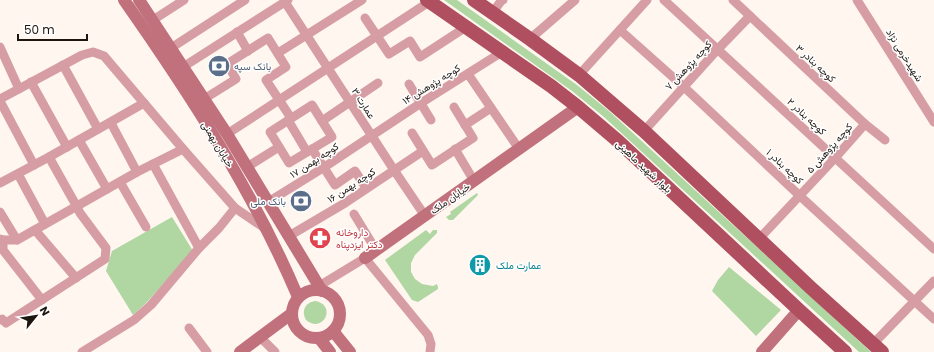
<svg xmlns="http://www.w3.org/2000/svg" width="934" height="352" font-family="Poppins,Vazirmatn,sans-serif">
<style>
.green{fill:#b0d6a1}
.lines{fill:none;stroke-linecap:round;stroke-linejoin:round}
.street{stroke:#d69ea4;stroke-width:9}
.secondary{stroke:#c1717c;stroke-width:12}
.primary{stroke:#b04f60;stroke-width:14}
.labels{text-anchor:middle;stroke-width:3;stroke-linejoin:round;paint-order:stroke}
.street-label{font-size:10px;fill:#1d1610;stroke:#fff}
.service-label{font-size:10px;fill:#4e5e75;stroke:#fff;text-anchor:start}
.health-label{font-size:10px;fill:#be3a42;stroke:#fff;text-anchor:start}
.culture-label{font-size:10px;fill:#0d838f;stroke:#fff;text-anchor:start}
</style>
<rect width="100%" height="100%" fill="#fef6ef"/>
<!-- green -->
<g class="green">
<polygon points="444,0 457,0 577,85 609,111 871,352 859,352 604,117 572,91"/>
<polygon points="477,193 478,195 453,220 449,220 446,217 451,214 450,212"/>
<polygon points="172,217 193,251 146,303 133,315 106,271 112,251"/>
<polygon points="426,230 430,234 433,230 437,230 437,233 415,255 411,263 411,272 415,279 422,284 433,286 437,284 438,287 438,289 418,302 412,300 385,260"/>
<polygon points="729,267 781,310 756,336 712,291 718,280"/>
<path d="M316,301C337,306 323,334 306,320C301,311 305,302 316,301Z"/>
</g>
<g class="lines">
<!-- street -->
<g class="street">
<polyline points="664,0 934,249"/>
<polyline points="733,0 865,124 885,140"/>
<polyline points="857,0 934,122"/>
<polyline points="285,2 394,170 425,216"/>
<polyline points="493,12 501,1 503,0"/>
<polyline points="365,18 389,54 410,41 420,57 466,27"/>
<polyline points="153,20 184,0"/>
<polyline points="620,30 684,87 800,196 934,319"/>
<polyline points="237,32 248,51"/>
<polyline points="530,39 575,0"/>
<polyline points="0,47 19,89"/>
<polyline points="171,48 245,0"/>
<polyline points="278,53 362,0"/>
<polyline points="63,65 98,129"/>
<polyline points="183,67 288,0"/>
<polyline points="468,74 519,149"/>
<polyline points="579,75 647,0"/>
<polyline points="31,82 67,147"/>
<polyline points="409,84 431,120"/>
<polyline points="0,99 82,55 93,52 104,56 183,149 235,208 266,229"/>
<polyline points="204,99 236,79 227,64 268,38 286,67 266,80 291,118"/>
<polyline points="0,101 34,165"/>
<polygon points="312,105 332,137 289,163 270,132"/>
<polyline points="288,120 307,152"/>
<polyline points="322,121 378,83"/>
<polyline points="111,123 137,172"/>
<polyline points="465,125 491,108"/>
<polyline points="644,131 718,49 750,16"/>
<polyline points="412,133 432,165 473,138 454,107"/>
<polyline points="227,134 429,2"/>
<polyline points="79,140 107,189"/>
<polyline points="312,149 335,185 355,171 366,188"/>
<polyline points="455,149 474,181"/>
<polyline points="153,164 199,248"/>
<polyline points="247,167 279,147"/>
<polyline points="18,174 45,224"/>
<polyline points="120,182 146,227"/>
<polyline points="0,183 49,157 144,103"/>
<polyline points="268,202 323,168 421,103 502,52"/>
<polyline points="0,212 17,240"/>
<polyline points="354,214 376,250"/>
<polyline points="35,230 76,278"/>
<polyline points="289,236 345,203 423,151"/>
<polyline points="0,239 3,240 17,240 137,172 183,149"/>
<polyline points="759,239 835,158 865,124"/>
<polyline points="3,240 3,250 42,300"/>
<polyline points="319,286 365,258 428,335 431,344 430,352"/>
<polyline points="0,320 2,319 6,323 105,259 106,248 80,213 77,207 49,157"/>
<polyline points="189,328 207,352"/>
<polyline points="260,337 275,352"/>
<polyline points="873,344 934,281"/>
<polyline points="82,352 134,320 151,305 199,248 219,228 235,208"/>
</g>
<!-- secondary -->
<g class="secondary">
<path d="M124,0C190,94 253,191 298,297"/>
<polyline points="139,0 227,134 322,291"/>
<polyline points="365,258 578,107"/>
<circle cx="316" cy="314" r="24"/>
<polyline points="333,331 350,352"/>
<polyline points="319,338 330,352"/>
<polyline points="240,352 291,314"/>
<polyline points="762,352 799,310"/>
</g>
<!-- primary -->
<g class="primary">
<polyline points="427,0 551,86 578,107 618,141 799,310 845,352"/>
<polyline points="474,0 530,39 579,75 644,131 811,288 882,352"/>
</g>
</g>
<!-- icons -->
<defs>
<g id="bank-disc" transform="scale(1.15)"><circle r="9.5" fill="#5c6f8a" stroke="#fff"/><path d="M-6-4H6V4H-6ZM0-2.3a2.3 2.3 0 1 0 0 4.6a2.3 2.3 0 1 0 0-4.6Z" fill="#fff"/></g>
<g id="pharmacy-disc" transform="scale(1.15)"><circle r="9.5" fill="#e0444e" stroke="#fff"/><path d="M-2-6h4v4h4v4h-4v4h-4v-4h-4v-4h4Z" fill="#fff"/></g>
<g id="building-disc" transform="scale(1.15)"><circle r="9.5" fill="#0f9aa8" stroke="#fff"/><path d="M-4-6H4V6H1V3H-1V6H-4ZM-2.5-4.3h1.7v1.8h-1.7ZM.8-4.3h1.7v1.8H.8ZM-2.5-1h1.7V.8h-1.7ZM.8-1h1.7V.8H.8Z" fill="#fff"/></g>
</defs>
<g fill-rule="evenodd">
<use href="#bank-disc" x="219" y="66"/>
<use href="#bank-disc" x="301" y="201"/>
<use href="#pharmacy-disc" x="320" y="238"/>
<use href="#building-disc" x="480" y="265"/>
</g>
<g class="labels">
<!-- street labels -->
<g class="street-label">
<text transform="translate(905 55) rotate(58)" y="4">شهیدخرمی نژاد</text>
<text transform="translate(816 63) rotate(43)" y="4">کوچه بنادر ۳</text>
<text transform="translate(688 65) rotate(-47)" y="4">کوچه پژوهش ۷</text>
<text transform="translate(431 84) rotate(-32)" y="4">کوچه پژوهش ۱۴</text>
<text transform="translate(364 103) rotate(57)" y="4">عمارت ۳</text>
<text transform="translate(807 116) rotate(43)" y="4">کوچه بنادر ۲</text>
<text transform="translate(218 144) rotate(59)" y="4">خیابان بهمنی</text>
<text transform="translate(829 148) rotate(-48)" y="4">کوچه پژوهش ۵</text>
<text transform="translate(314 160) rotate(-33)" y="4">کوچه بهمن ۱۷</text>
<text transform="translate(644 166) rotate(43)" y="4">بلوار شهید ماهینی</text>
<text transform="translate(785 166) rotate(43)" y="4">کوچه بنادر ۱</text>
<text transform="translate(351 185) rotate(-33)" y="4">کوچه بهمن ۱۶</text>
<text transform="translate(450 198) rotate(-35)" y="4">خیابان ملک</text>
</g>
<!-- service labels -->
<g class="service-label">
<text x="234" y="70">بانک سپه</text>
<text x="286" y="205" text-anchor="end">بانک ملی</text>
</g>
<!-- health labels -->
<g class="health-label">
<text x="336" y="236">داروخانه<tspan x="336" dy="12">دکتر ایزدپناه</tspan></text>
</g>
<!-- culture labels -->
<g class="culture-label">
<text x="496" y="269">عمارت ملک</text>
</g>
</g>
<!-- north arrow -->
<g transform="translate(36 316) rotate(60)" stroke="#ffffff" stroke-width="3" paint-order="stroke">
<path d="M0-3L7 15L0 10L-7 15Z" fill="#1d1610"/>
<text y="-6" font-size="11" font-weight="bold" text-anchor="middle" fill="#1d1610">N</text>
</g>
<!-- scale -->
<path d="M18 34v6h69v-6" fill="none" stroke="#1d1610" stroke-width="2"/>
<text x="24" y="34" font-size="12" fill="#1d1610" stroke="#ffffff" stroke-width="3" paint-order="stroke">50 m</text>
</svg>
